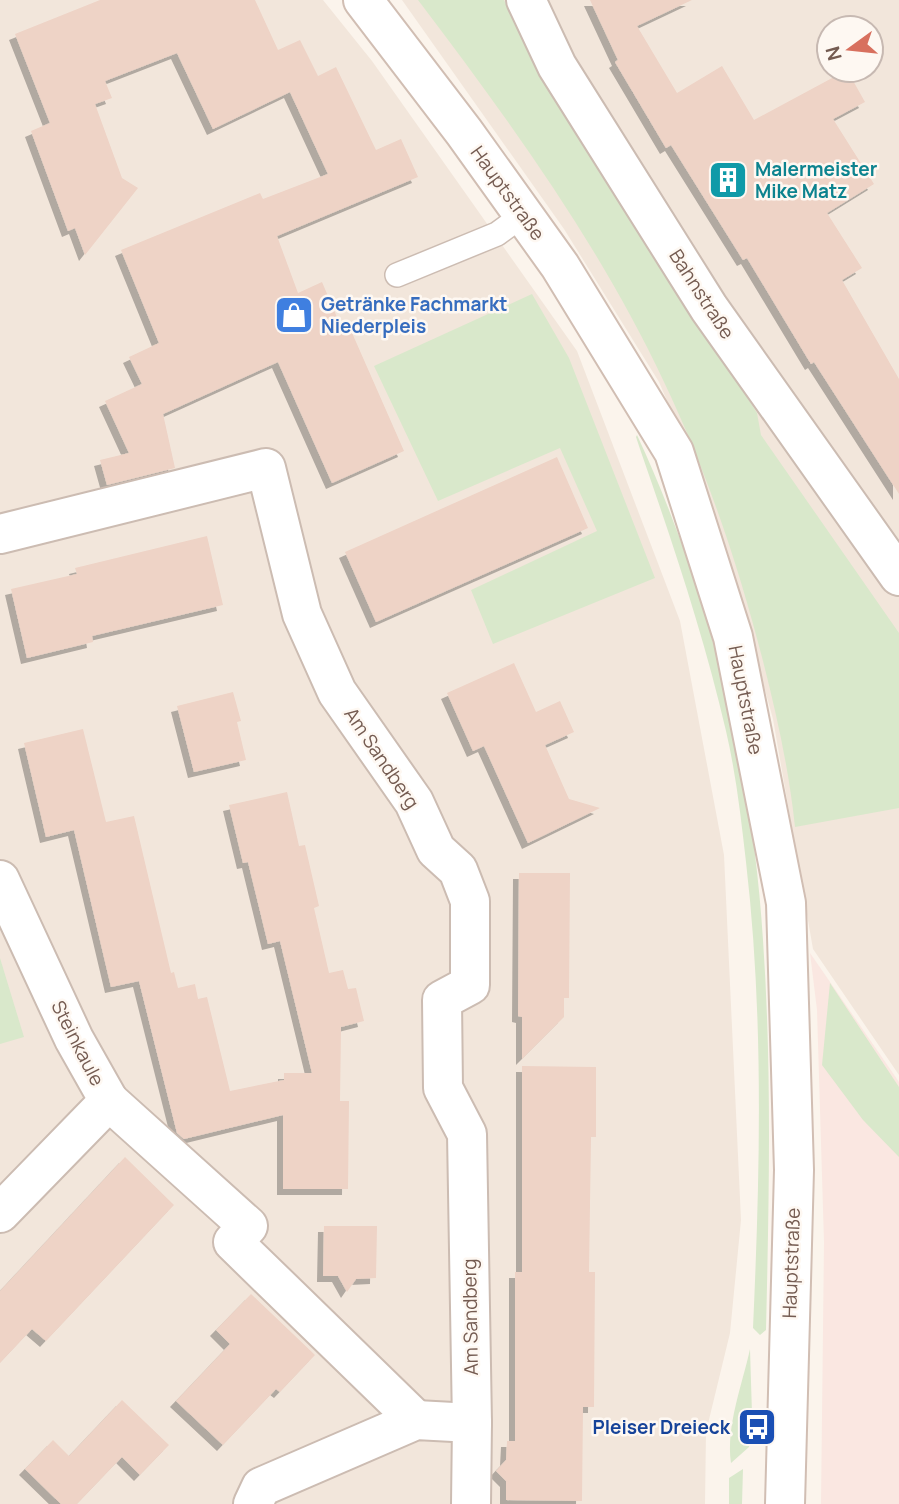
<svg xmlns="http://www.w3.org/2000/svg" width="899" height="1504" font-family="Manrope,sans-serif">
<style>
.residential{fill:#f2e6db;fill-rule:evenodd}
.commercial{fill:#fae7e1}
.green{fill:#d9e8cb}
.building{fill:#eed3c6;filter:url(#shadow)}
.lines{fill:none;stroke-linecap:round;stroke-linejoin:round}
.lane-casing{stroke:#ccbcb2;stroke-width:26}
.street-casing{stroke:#ccbcb2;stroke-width:42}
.secondary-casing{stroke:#d1beb3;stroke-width:42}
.lane{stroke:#fff;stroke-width:23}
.street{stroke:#fff;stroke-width:38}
.secondary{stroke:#fff;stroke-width:38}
.labels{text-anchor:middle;stroke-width:5;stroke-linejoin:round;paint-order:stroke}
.culture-label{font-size:19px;font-weight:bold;fill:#0d838f;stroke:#fef8f2;text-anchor:start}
.street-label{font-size:19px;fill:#745b51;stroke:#fef8f2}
.shop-label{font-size:19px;font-weight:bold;fill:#366cbe;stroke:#fef8f2;text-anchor:start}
.transit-label{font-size:19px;font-weight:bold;fill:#164399;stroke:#fef8f2;text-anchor:end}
</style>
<defs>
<filter id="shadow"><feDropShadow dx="-6" dy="6" stdDeviation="0" flood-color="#0004"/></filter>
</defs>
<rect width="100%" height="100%" fill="#fbf4ec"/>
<!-- residential -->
<g class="residential">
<polygon points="0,0 323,0 372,61 577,351 680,621 724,855 741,1220 730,1333 706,1432 705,1504 0,1504"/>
<path d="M402,0H899V1075L813,949L773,719L737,589L708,496L659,382L564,229ZM829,28H871V70H829Z"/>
</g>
<!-- commercial -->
<polygon class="commercial" points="810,953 899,1082 899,1504 821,1504 824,1242 817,1010"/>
<!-- green -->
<g class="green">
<path d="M418,0H504L535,64L757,413L761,435L899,633V808L795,827C789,770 777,716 763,661C738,564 707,472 664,382C600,245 509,120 418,0Z"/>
<polygon points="532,294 569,358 655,578 493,644 471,590 597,531 560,448 438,501 374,366"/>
<path d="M637,435C710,592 752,767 763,940C772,1070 769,1200 766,1330L760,1335L753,1328C760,1172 764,1017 746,862C741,818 736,774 726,731C704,636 673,544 641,452L636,437Z"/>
<polygon points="0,958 24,1037 0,1044"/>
<polygon points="830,983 899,1087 899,1157 863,1120 822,1065"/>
<path d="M750,1349L752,1414H742L741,1440L750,1441L749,1447L731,1463C726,1425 742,1386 750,1349Z"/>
<polygon points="743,1469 742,1504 729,1504 729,1478"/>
</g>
<!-- building -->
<g class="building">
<polygon points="100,0 255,0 278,50 300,40 318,76 336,67 376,150 401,139 418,177 277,236 298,293 322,282 342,329 349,326 404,451 332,483 278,362 163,414 175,468 107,485 100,460 129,453 105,401 142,384 129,357 159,343 121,250 260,193 263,199 328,174 290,92 213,129 177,53 105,81 112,98 95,104 122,178 138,188 85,255 75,228 68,231 31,131 50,123 15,34"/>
<polygon points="590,0 692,0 637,26 677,93 722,66 754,120 847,70 865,102 833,119 874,184 827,213 862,268 842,280 899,379 899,494 814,362 811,364 747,258 743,260 671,145 666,148 615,62 618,60"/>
<polygon points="557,457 588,528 376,622 345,552"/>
<polygon points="207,536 223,605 92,636 93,642 27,658 11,589 77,574 75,568"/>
<polygon points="514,663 536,712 560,701 574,732 545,745 569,799 600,808 528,843 484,746 473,751 447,693"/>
<polygon points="233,692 241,721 237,722 246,760 194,772 177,706"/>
<polygon points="83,729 106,822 134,816 171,973 174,972 178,988 195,984 198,999 207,997 230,1091 284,1080 284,1073 312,1073 280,941 268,944 248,862 243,863 229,805 287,792 299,846 305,845 319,906 314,908 329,973 343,970 348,989 356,988 364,1021 341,1027 340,1101 349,1101 348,1189 283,1189 283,1115 184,1139 177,1133 139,981 111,987 74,830 46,837 24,743"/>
<polygon points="519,873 570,873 569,998 564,998 564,1017 522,1059 522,1017 518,1016"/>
<polygon points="522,1066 596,1067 596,1137 591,1137 589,1272 595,1272 594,1407 583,1407 582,1501 506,1500 506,1481 496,1471 506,1460 507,1441 515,1441 515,1272 522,1272"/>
<polygon points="125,1157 174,1205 46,1341 32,1329 0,1363 0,1291"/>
<polygon points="324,1226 377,1226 376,1278 356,1279 347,1292 338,1276 323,1276"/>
<polygon points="251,1294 315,1355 280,1392 276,1389 223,1445 176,1401 230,1344 216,1330"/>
<polygon points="122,1400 169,1445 140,1475 122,1457 77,1504 61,1504 25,1469 53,1440 69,1456"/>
</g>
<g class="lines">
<!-- lane casing -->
<g class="lane-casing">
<polyline id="lane" points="397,275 497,234 523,215"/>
</g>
<!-- street casing -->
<g class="street-casing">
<g id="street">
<polyline points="526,0 557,66 709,308 899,576"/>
<polyline points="0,534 266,468 302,614 337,692 414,802 436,850 458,870 470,901 470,985 442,1000 443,1088 467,1134 472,1423 471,1504"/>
<polyline points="0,880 74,1039 109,1101 0,1213"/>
<polyline points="109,1101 248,1226 233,1242 416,1420"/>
<polyline points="253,1504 261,1487 416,1420 472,1423"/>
</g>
</g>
<!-- secondary casing -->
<g class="secondary-casing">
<polyline id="secondary" points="363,0 464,132 560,266 674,452 733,637 786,903 794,1170 785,1504"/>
</g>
<!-- lane -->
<use href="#lane" class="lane"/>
<!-- street -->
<use href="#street" class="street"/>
<!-- secondary -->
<use href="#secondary" class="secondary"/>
</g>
<!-- icons -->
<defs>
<g id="building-square" transform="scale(2.0125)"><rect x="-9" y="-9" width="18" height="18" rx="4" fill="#0f9aa8" stroke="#fef8f2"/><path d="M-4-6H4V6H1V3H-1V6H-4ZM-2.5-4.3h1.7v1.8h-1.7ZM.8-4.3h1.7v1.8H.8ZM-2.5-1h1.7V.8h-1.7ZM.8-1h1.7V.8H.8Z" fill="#fff"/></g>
<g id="shop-square" transform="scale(2.0125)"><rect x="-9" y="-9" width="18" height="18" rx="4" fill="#3f7fe0" stroke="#fef8f2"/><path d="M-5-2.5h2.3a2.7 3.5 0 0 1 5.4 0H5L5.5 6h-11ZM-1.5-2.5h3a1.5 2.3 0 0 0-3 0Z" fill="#fff"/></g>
<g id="bus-square" transform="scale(2.0125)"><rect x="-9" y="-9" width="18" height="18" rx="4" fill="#1a4fb4" stroke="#fef8f2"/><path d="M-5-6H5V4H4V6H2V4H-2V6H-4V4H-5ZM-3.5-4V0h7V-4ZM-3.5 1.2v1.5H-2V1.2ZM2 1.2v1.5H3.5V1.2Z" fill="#fff"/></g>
</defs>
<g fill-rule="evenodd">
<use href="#building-square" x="728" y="180"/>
<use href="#shop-square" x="294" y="315"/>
<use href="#bus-square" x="757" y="1427"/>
</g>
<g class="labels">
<!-- culture labels -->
<g class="culture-label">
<text x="755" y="176">Malermeister<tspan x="755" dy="22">Mike Matz</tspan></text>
</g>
<!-- street labels -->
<g class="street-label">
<text transform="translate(508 193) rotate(54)" y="7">Hauptstraße</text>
<text transform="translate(702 294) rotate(57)" y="7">Bahnstraße</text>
<text transform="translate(746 700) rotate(79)" y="7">Hauptstraße</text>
<text transform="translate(382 758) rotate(56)" y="7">Am Sandberg</text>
<text transform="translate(78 1043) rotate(63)" y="7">Steinkaule</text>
<text transform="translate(791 1263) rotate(-88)" y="7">Hauptstraße</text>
<text transform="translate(470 1317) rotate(-91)" y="7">Am Sandberg</text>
</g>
<!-- shop labels -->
<g class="shop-label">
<text x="321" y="311">Getränke Fachmarkt<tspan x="321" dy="22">Niederpleis</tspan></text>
</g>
<!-- transit labels -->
<g class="transit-label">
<text x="730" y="1434">Pleiser Dreieck</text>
</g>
</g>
<!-- north arrow -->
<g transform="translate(850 49) rotate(255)"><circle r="33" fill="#fef8f2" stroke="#c7b9b2" stroke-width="2"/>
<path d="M0-5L12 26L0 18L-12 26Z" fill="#d8705e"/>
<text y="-10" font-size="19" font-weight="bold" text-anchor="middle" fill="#745b51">N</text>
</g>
</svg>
